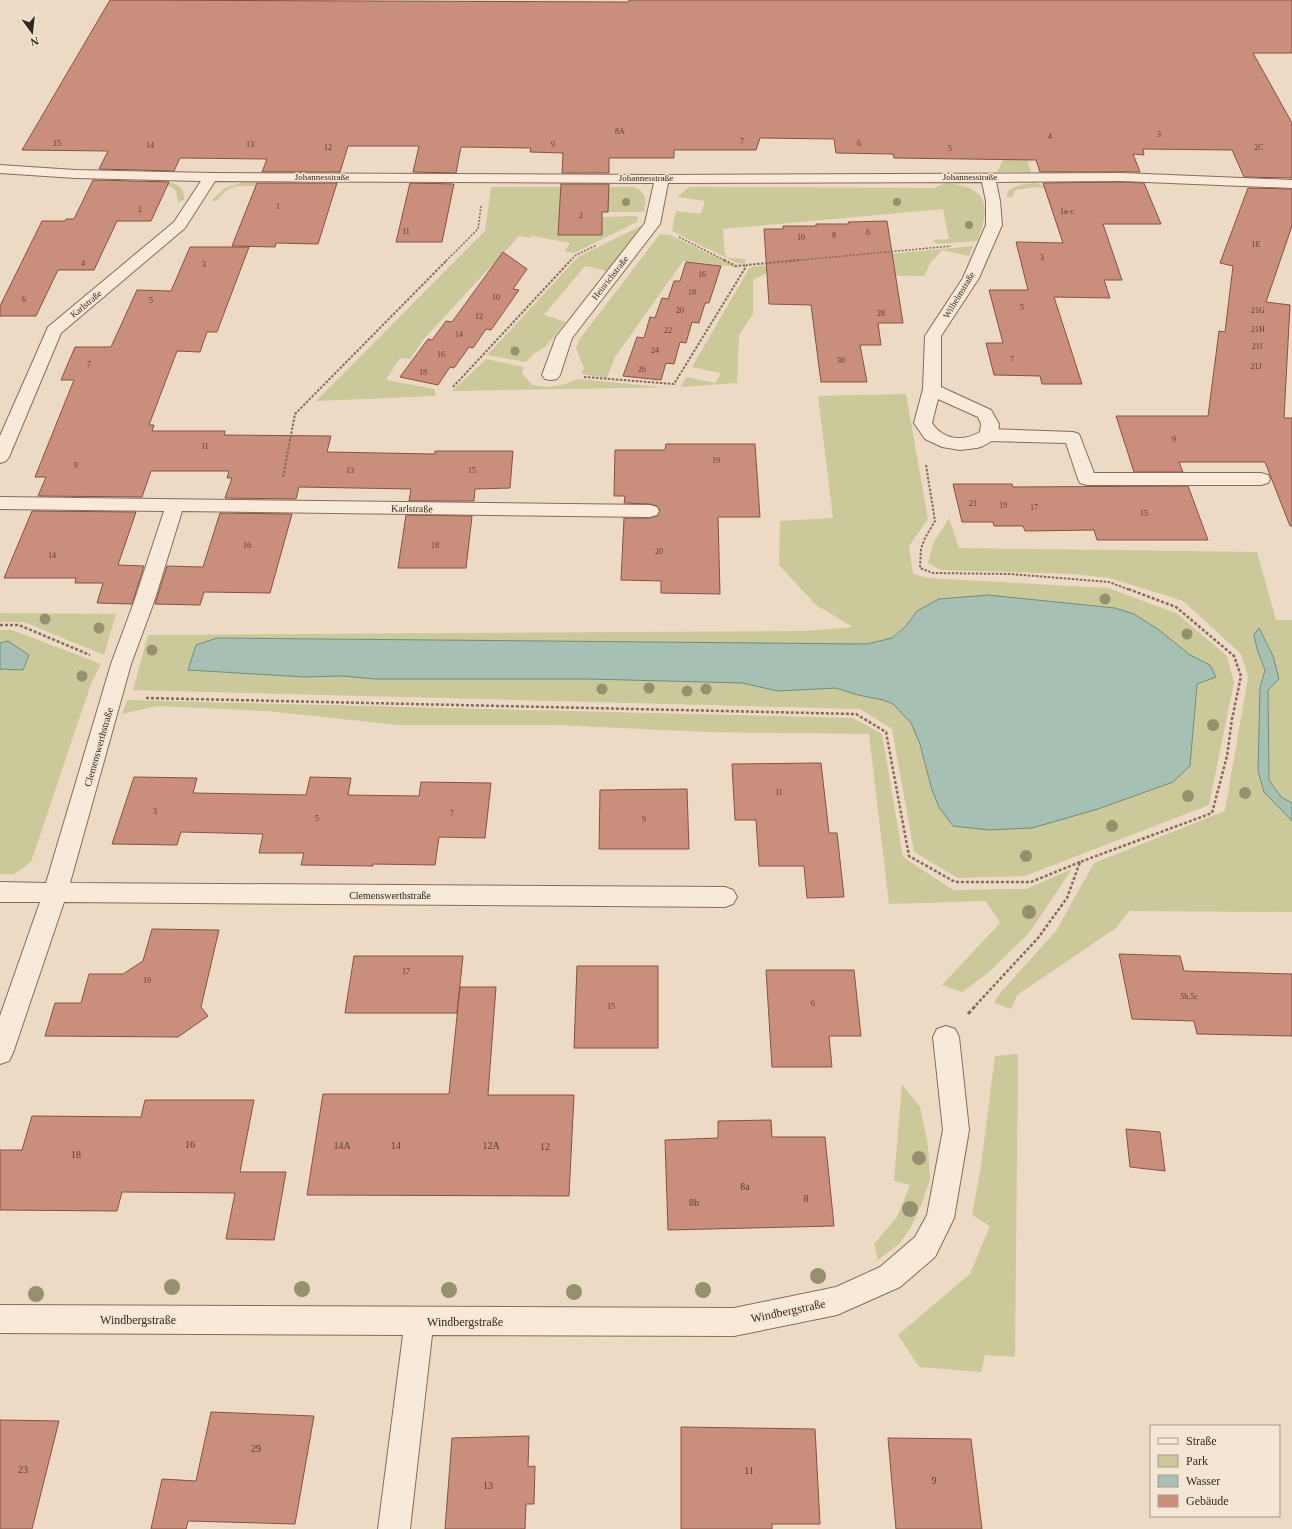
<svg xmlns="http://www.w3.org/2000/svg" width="1292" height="1529" font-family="Georgia,serif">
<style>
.green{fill:#cbc899}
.water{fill:#a7c0b4;stroke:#6e8e81}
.building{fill:#ca8f7c;stroke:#865242}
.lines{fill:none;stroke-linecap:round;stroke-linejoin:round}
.service-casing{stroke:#876b5c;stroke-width:2}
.minor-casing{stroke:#876b5c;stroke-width:2}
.path-far3{stroke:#876b5c;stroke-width:1.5;stroke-dasharray:2 1.5;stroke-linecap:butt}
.path-far2{stroke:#876b5c;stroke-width:2;stroke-dasharray:2.5 1.5;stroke-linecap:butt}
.path-far1{stroke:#876b5c;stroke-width:2.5;stroke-dasharray:3 2;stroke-linecap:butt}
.path{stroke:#876b5c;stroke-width:3;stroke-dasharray:4 2.5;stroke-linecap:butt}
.service{fill:#f8e9d8;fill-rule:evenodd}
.minor{fill:#f8e9d8;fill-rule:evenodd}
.tree{fill:#97906e}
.labels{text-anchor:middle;stroke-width:3;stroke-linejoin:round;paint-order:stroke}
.number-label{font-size:8px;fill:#5c4136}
.far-street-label{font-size:9px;fill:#38271f;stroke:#f4e6d4}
.street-label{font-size:10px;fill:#38271f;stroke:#f4e6d4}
.near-number-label{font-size:10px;fill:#5c4136}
.near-street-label{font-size:12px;fill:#38271f;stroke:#f4e6d4}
</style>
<rect width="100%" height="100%" fill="#eddac5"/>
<!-- green -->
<g class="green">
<polygon points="1027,159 1031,172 997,172 1003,160"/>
<path d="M154,181C167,181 186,182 184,200L178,202L176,191L170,186H145Z"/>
<polygon points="246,181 256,181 263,186 236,186 227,190 215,202 212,200 225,188"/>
<path d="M946,183C987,187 992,204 977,241L936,244L933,240L949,239L943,209L723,229L725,255L728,258L745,259V264L737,263L672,231L676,211L701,214L705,201L677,197L689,187L934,188Z"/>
<path d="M1036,183L1050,189L1038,187L1015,190L1012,197H1007L1008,191C1017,184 1025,184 1036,183Z"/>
<path d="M491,187H634C647,192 646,200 644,212H602V217L638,216L637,222L574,253L565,251L570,243L532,236L530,238L519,236L423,340L410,359L400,358L386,380L435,389V396L316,401L485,231Z"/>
<polygon points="641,226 607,271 585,266 544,315 566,322 545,347 533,354 526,362 487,355 578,257"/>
<polygon points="660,234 670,235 741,269 730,266 683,261 615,357 607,378 581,374 584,368 576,348 579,340"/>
<polygon points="973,246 969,256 942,250 931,262 924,276 765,274 753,280 753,314 739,335 737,383 681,387 452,391 486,359 524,367 522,373 532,385 547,387 562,385 579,379 661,387 681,387 686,377 715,383 721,373 692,367 750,267"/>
<polygon points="906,394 928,519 909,546 913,574 928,578 1108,588 1176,613 1227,656 1234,683 1209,805 1025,876 958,878 914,852 892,729 860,709 133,690 148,635 807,631 853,627 816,605 779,565 780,521 833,518 818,396"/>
<polygon points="949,518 959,548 1257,552 1276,620 1292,620 1292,912 1129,911 1116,928 1017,995 1011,1009 994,1003 1001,992 1056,931 1094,863 1225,811 1248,677 1241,654 1183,601 1110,578 1072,574 941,570 928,563 933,544"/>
<polygon points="0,613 116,614 104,655 24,622 0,622"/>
<polygon points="0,630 12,630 101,664 91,684 31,862 14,874 0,874"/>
<polygon points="127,700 853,718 882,734 903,857 953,890 1026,889 1072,869 1029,933 988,973 962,992 942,985 1000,923 986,901 889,904 869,734 708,732 555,725 398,725 267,711 157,706 122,714"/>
<polygon points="1018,1054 1015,1357 985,1355 981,1372 919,1367 898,1335 970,1274 990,1226 972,1215 981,1166 995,1056"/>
<polygon points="902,1084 920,1107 928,1146 930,1179 922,1203 911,1227 899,1244 878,1260 874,1244 897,1217 910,1185 894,1181"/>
</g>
<!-- water -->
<g class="water">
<polygon points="988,595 1115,608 1134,614 1159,630 1190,655 1210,665 1216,677 1197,684 1190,766 1173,782 1098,809 1032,828 989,830 953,826 939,807 932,790 920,744 911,723 893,704 883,700 858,695 836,688 778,691 742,683 588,679 375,679 343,676 305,677 188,670 196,645 217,638 867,644 892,638 906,626 917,611 939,599"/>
<polygon points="1259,628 1273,656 1279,679 1268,690 1269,780 1281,797 1292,803 1292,821 1264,792 1258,771 1260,688 1265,670 1257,649 1254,635"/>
<polygon points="8,641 29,655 23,670 0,669 0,643"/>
</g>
<!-- building -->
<g class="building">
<polygon points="110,0 629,2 629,0 1292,0 1292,53 1253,53 1292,123 1292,178 1244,177 1232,150 1143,149 1144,155 1133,154 1140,172 1040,172 1036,160 894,158 893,154 836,153 834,139 760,138 756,150 674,150 674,158 609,158 609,173 562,173 563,153 530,152 531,148 461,147 456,173 413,172 419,146 348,146 340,172 262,172 267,159 180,158 174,171 99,169 108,151 22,150"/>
<polygon points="93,180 169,182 151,221 117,221 94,270 58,270 36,316 0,316 0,306 42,221 65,221 66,219 74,219"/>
<polygon points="1122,182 1144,183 1161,224 1103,224 1122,280 1104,280 1110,298 1054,297 1082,384 1042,384 1040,376 994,375 986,343 1003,343 989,290 1028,290 1016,242 1063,243 1043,183"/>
<polygon points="257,183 337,183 318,244 276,243 275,247 232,246"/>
<polygon points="410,183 454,184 442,242 396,242"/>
<polygon points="561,184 609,184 608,212 602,212 602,235 558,235"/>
<polygon points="1248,188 1292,189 1292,226 1266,302 1290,305 1284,418 1292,418 1292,526 1290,526 1265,462 1179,462 1183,472 1134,472 1116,416 1208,416 1219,331 1225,332 1233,266 1220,263"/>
<polygon points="887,221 903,323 878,323 881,345 860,345 867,382 821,382 811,305 769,304 764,229 783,229 783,226 816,226 816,224 849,224 848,222"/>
<polygon points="190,247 249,247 217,332 207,332 200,352 177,351 149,425 154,425 152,431 225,431 224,435 331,436 327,452 435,454 435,451 513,451 510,488 475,489 474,501 409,501 411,489 299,487 296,499 225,498 232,478 227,478 229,471 151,471 142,497 38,496 46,477 35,477 74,380 61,380 75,347 111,347 137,290 171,291"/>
<polygon points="503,252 527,269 513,289 519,290 491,330 486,329 473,348 469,347 454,368 450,367 438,385 400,377 428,339 432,340 446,321 452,322"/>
<polygon points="686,262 721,266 709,303 705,303 699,323 692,322 686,343 680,342 674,364 666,363 661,380 623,376 637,337 644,338 650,317 655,318 662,298 668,299 674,281 680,281"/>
<polygon points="666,444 755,444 760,517 718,517 720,594 661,593 661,581 621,580 624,518 650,518 657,516 660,510 657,506 650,504 624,503 625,496 614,496 615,450 665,450"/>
<polygon points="953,484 1012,484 1013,487 1188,486 1208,540 1097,540 1094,530 1025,531 1023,526 994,526 993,522 962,522"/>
<polygon points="32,511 136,512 118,565 144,566 132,604 97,603 103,583 75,583 76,578 4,578"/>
<polygon points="220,513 292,514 270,593 204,592 200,605 155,604 167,566 203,567"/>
<polygon points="406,515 472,516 466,568 398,568"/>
<polygon points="821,763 829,833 837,833 844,897 807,898 804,866 759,866 756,820 735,820 732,764"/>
<polygon points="134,777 197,778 193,793 306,795 310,777 351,778 348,795 419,796 421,782 491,783 485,838 439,837 435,865 373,864 373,866 301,865 304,853 259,853 263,834 181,832 177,845 112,844"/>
<polygon points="687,789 689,849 599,849 600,790"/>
<polygon points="152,929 219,930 201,1007 208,1016 178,1037 45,1036 55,1003 81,1003 89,974 123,974 143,961"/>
<polygon points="1119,954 1180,956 1184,971 1292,974 1292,1036 1197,1034 1194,1021 1132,1019"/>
<polygon points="354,956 463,956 457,1013 345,1013"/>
<polygon points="577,966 658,966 658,1048 574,1048"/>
<polygon points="766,970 854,970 861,1036 829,1036 832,1067 772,1067"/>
<polygon points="460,987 496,987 488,1095 574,1095 569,1196 307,1195 323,1094 449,1094"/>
<polygon points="145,1100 254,1100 240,1172 286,1172 274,1240 226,1239 235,1193 122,1192 117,1211 0,1210 0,1150 22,1150 32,1116 141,1117"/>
<polygon points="771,1120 772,1137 825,1137 834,1226 668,1230 665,1140 718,1138 718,1121"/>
<polygon points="1126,1129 1160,1132 1165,1171 1130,1167"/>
<polygon points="211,1412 314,1416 295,1524 188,1521 186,1529 151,1529 162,1479 196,1481"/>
<polygon points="0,1420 59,1421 32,1529 0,1529"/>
<polygon points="681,1427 815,1429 820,1524 772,1524 772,1529 681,1529"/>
<polygon points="529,1436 528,1467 535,1466 534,1504 526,1504 525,1529 445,1529 452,1438"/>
<polygon points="888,1438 971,1439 982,1529 896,1529"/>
</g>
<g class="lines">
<!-- service casing -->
<g class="service-casing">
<polygon id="service" points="989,429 1073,432 1079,434 1094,473 1261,473 1268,475 1270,479 1268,483 1261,485 1087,485 1080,483 1078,479 1066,443 989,441 983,439 980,435 983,431"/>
</g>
<!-- minor casing -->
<g class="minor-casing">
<g id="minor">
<path d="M0,165L75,170L211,173L662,175L1122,173L1292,180V188L1122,181L996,182L1000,201L1002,225L979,278L941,336V387L991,410L999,424L998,435L995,439L983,446L977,448L960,450L942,447L925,439L914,423L923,389L925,336L963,278L986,225V201L982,182L668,183L660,224L572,338L560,375L557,379L551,380L545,379L542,375L556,337L645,223L654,183L215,181L185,228L61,333L9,457L6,461L0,463V436L48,327L174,222L201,181L75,178L0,173ZM938,399L978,417L981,424L980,432C963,442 943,440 932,423Z"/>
<polygon points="0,497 650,505 657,507 659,511 657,515 650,517 182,511 154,602 131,664 70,883 725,887 733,890 737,897 733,904 725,907 64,902 13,1053 9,1061 0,1064 0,1016 40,902 0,902 0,882 46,883 111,664 134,602 164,511 0,509"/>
<polygon points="946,1026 955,1029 959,1037 969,1130 954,1218 935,1257 900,1287 837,1315 734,1336 432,1335 410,1529 378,1529 403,1335 0,1333 0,1305 734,1308 836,1287 880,1267 915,1237 927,1215 943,1130 933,1037 937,1029"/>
</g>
</g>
<!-- path-far3 -->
<g class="path-far3">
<polyline points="679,237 726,261"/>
<polyline points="446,261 478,229 481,206"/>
<polyline points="570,261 576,255 597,245"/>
<polyline points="790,261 951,246"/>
</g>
<!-- path-far2 -->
<g class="path-far2">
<polyline points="724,260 736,266 747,265"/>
<polyline points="584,377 674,384 747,265 800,260"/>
<polyline points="453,387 571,260"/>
<polyline points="926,465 935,521 925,538 921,549 920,568 933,573 1010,574 1109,582 1130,590"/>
<polyline points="283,477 295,414 447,260"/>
</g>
<!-- path-far1 -->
<g class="path-far1">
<polyline points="0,625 19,625 90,655"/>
<polyline points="146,698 856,714 886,732 909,856 955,882 1031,882 1080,862"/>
<polyline points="976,1005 1038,938 1067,898 1080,862 1212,813 1227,756 1232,719 1241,676 1234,656 1176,607 1128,589"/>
</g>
<!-- path -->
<polyline class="path" points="968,1014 977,1004"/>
<!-- service -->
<use href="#service" class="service"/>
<!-- minor -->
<use href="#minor" class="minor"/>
</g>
<!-- trees -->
<g class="tree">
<circle cx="626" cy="202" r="4"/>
<circle cx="897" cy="202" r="4"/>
<circle cx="969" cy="225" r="4"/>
<circle cx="515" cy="351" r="4.5"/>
<circle cx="1105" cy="599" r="5.5"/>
<circle cx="45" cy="619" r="5.5"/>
<circle cx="99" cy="628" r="5.5"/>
<circle cx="1187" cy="634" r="5.5"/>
<circle cx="152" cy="650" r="5.5"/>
<circle cx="82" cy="676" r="5.5"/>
<circle cx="649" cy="688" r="5.5"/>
<circle cx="602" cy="689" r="5.5"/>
<circle cx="706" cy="689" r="5.5"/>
<circle cx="687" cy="691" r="5.5"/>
<circle cx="1213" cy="725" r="6"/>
<circle cx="1245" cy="793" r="6"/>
<circle cx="1188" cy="796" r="6"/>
<circle cx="1112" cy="826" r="6"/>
<circle cx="1026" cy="856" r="6"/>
<circle cx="1029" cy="912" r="7"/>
<circle cx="919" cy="1158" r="7"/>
<circle cx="910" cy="1209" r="8"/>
<circle cx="818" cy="1276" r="8"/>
<circle cx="172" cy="1287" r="8"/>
<circle cx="302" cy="1289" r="8"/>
<circle cx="449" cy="1290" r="8"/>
<circle cx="703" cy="1290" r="8"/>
<circle cx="574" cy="1292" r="8"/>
<circle cx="36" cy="1294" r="8"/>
</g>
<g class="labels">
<!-- number labels -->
<g class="number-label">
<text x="620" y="134">8A</text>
<text x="1159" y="137">3</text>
<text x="1050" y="139">4</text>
<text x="742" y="144">7</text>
<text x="57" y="146">15</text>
<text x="859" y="146">6</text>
<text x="250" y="147">13</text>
<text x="553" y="147">9</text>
<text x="150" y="148">14</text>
<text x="328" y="150">12</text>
<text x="1259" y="150">2C</text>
<text x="950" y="151">5</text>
<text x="278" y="209">1</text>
<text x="140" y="212">2</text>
<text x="1067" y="214">1a-c</text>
<text x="581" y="218">2</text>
<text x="406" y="234">11</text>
<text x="868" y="235">6</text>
<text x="834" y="238">8</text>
<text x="801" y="240">10</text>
<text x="1256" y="247">1E</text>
<text x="1042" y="260">3</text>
<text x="83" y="266">4</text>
<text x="204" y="267">3</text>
<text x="702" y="277">16</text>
<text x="692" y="295">18</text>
<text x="496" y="300">10</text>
<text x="24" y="302">6</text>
<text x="151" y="303">5</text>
<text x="1022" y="310">5</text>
<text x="680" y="313">20</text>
<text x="1258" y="313">21G</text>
<text x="881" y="316">28</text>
<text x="479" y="319">12</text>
<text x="1258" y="332">21H</text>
<text x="668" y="333">22</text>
<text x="459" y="337">14</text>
<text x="1257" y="349">21I</text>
<text x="655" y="353">24</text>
<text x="441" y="357">16</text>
<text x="1012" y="362">7</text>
<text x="841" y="363">30</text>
<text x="89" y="367">7</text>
<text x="1256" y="369">21J</text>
<text x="642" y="372">26</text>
<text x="423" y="375">18</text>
<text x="1174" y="442">9</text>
<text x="205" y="449">11</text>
<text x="716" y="463">19</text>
<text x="76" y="468">9</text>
<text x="350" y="473">13</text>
<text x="472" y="473">15</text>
<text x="973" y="506">21</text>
<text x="1003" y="508">19</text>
<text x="1034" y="510">17</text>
<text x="1144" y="516">15</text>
<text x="247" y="548">16</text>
<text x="435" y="548">18</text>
<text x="659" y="554">20</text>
<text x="52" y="558">14</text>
<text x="779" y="795">11</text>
<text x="155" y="814">3</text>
<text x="452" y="816">7</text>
<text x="317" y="821">5</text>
<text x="644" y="822">9</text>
<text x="406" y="974">17</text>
<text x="147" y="983">19</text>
<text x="1189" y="999">5b,5c</text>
<text x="813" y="1006">6</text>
<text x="611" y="1009">15</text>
</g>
<!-- far-street labels -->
<g class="far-street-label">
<text x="322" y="180">Johannesstraße</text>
<text x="970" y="180">Johannesstraße</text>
<text x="646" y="181">Johannesstraße</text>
<text transform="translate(610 278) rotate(-52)" y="3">Heinrichstraße</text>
<text transform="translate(959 295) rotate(-59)" y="3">Wilhelmstraße</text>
<text transform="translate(86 304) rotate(-40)" y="3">Karlstraße</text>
</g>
<!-- street labels -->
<g class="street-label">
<text transform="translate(412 508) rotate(1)" y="4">Karlstraße</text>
<text transform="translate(98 747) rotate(-74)" y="4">Clemenswerthstraße</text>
<text x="390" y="899">Clemenswerthstraße</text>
</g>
<!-- near-number labels -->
<g class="near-number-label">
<text x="190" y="1148">16</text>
<text x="342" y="1149">14A</text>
<text x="396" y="1149">14</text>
<text x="491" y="1149">12A</text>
<text x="545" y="1150">12</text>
<text x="76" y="1158">18</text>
<text x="745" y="1190">8a</text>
<text x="806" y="1202">8</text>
<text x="694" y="1206">8b</text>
<text x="256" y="1452">29</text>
<text x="23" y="1473">23</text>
<text x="749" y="1474">11</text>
<text x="934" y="1484">9</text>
<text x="488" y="1489">13</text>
</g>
<!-- near-street labels -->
<g class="near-street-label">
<text transform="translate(788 1311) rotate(-12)" y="4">Windbergstraße</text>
<text x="138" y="1324">Windbergstraße</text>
<text x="465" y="1326">Windbergstraße</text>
</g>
</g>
<!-- legend -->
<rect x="1150" y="1425" width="130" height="92" fill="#f4e6d4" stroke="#a99a8c"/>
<rect x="1158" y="1438" width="20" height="6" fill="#f8e9d8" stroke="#a99a8c"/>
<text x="1186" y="1445" font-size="12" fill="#38271f">Straße</text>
<rect x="1158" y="1455" width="20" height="12" fill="#cbc899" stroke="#a99a8c"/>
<text x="1186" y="1465" font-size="12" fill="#38271f">Park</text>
<rect x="1158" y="1475" width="20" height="12" fill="#a7c0b4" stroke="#a99a8c"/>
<text x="1186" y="1485" font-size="12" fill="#38271f">Wasser</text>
<rect x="1158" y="1495" width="20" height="12" fill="#ca8f7c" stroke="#a99a8c"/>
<text x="1186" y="1505" font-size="12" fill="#38271f">Gebäude</text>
<!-- north arrow -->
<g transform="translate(32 32) rotate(165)" stroke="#f4e6d4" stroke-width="3" paint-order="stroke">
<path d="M0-3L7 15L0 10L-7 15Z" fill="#38271f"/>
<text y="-6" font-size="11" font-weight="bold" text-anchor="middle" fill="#38271f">N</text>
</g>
</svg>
